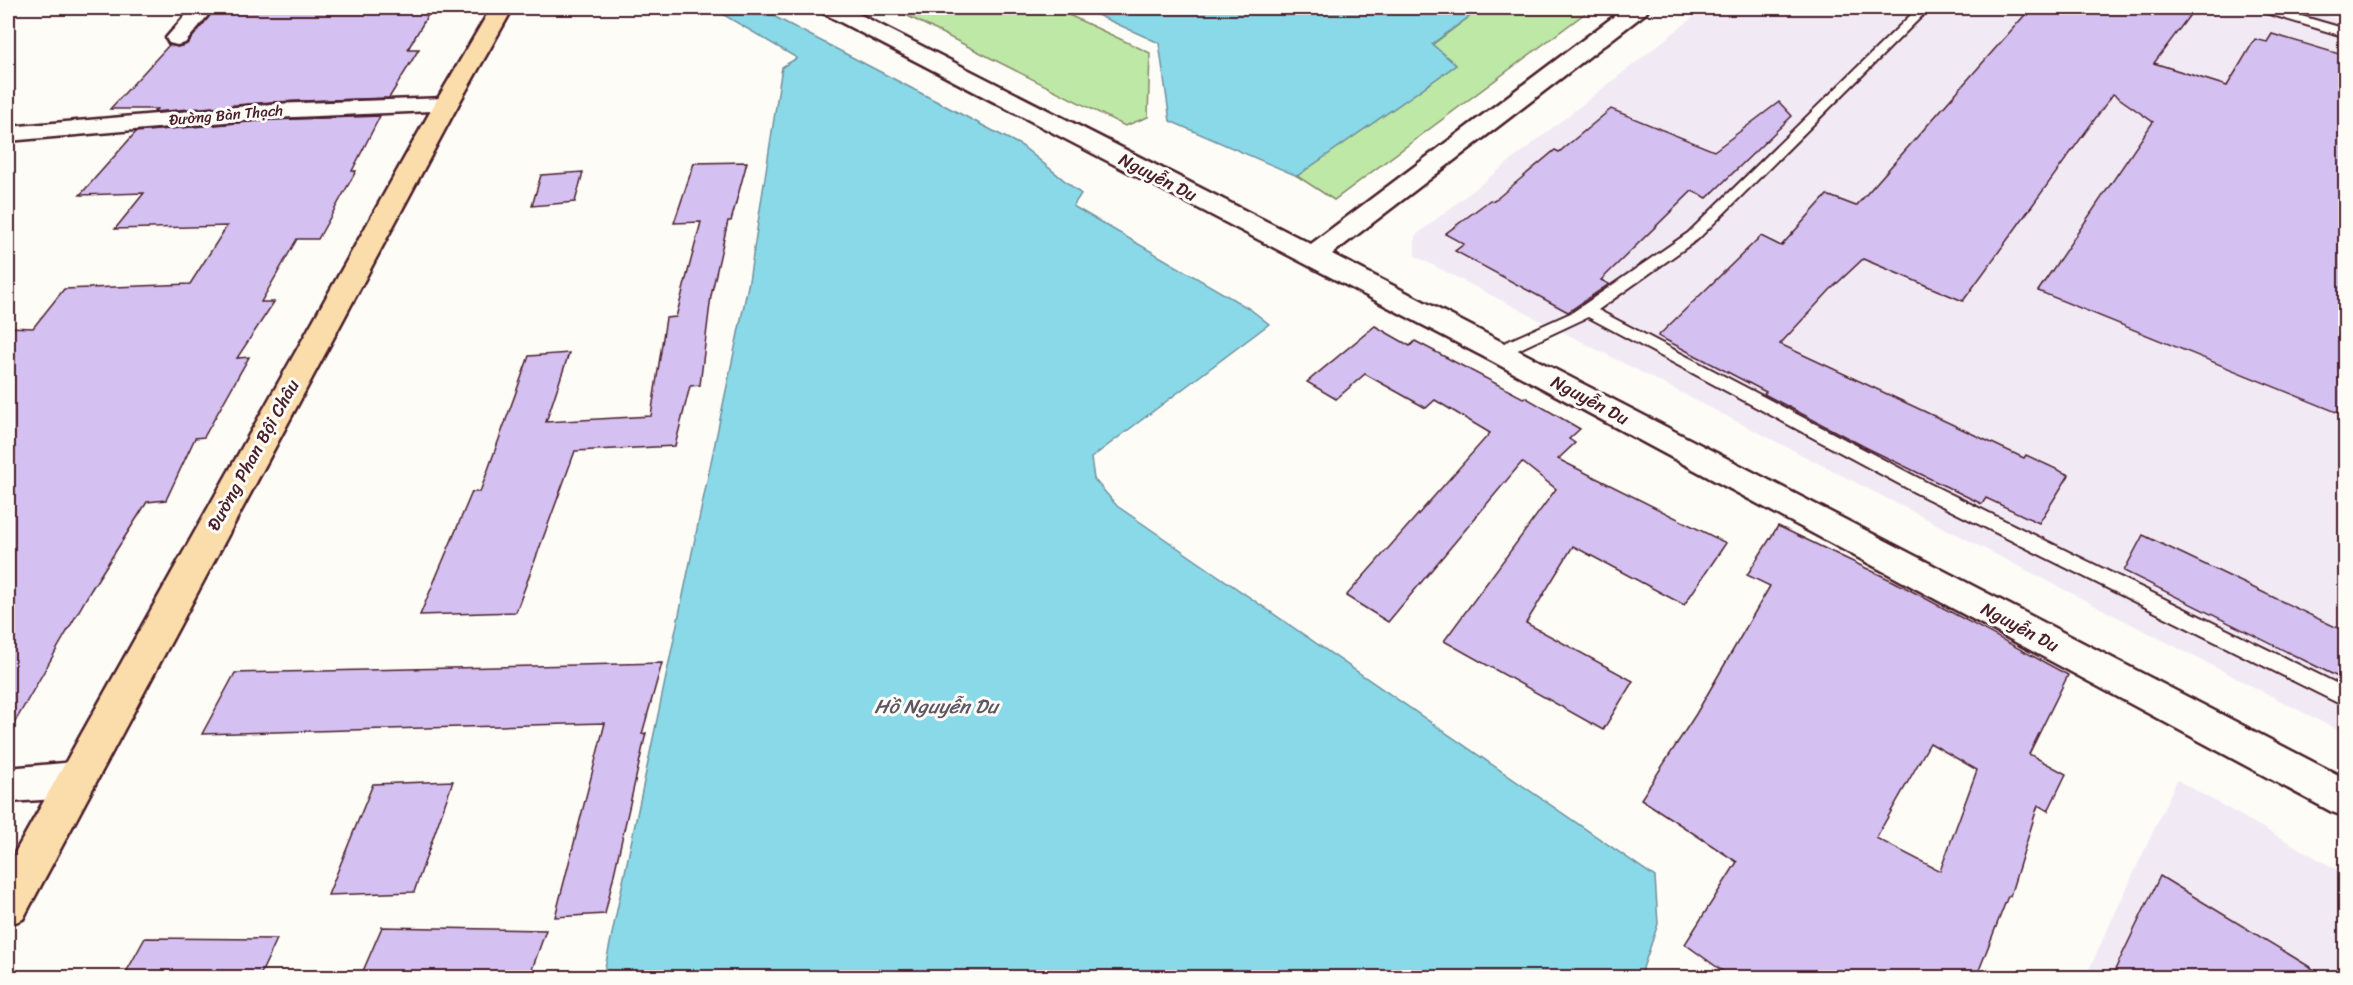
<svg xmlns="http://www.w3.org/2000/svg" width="2353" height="985" font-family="Sriracha,sans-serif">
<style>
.built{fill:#f1eaf5}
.green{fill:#bee8a5;stroke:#848468;stroke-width:1.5}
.water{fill:#8ad9e8;stroke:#708f9c;stroke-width:1.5}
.building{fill:#d4c0f1;stroke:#4a1f2b;stroke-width:1.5;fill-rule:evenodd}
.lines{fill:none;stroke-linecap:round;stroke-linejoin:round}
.lane-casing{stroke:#4a1f2b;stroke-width:4}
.street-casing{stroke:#4a1f2b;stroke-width:5}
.secondary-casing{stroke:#4a1f2b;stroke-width:5}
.primary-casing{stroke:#4a1f2b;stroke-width:5}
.lane{fill:#fdfcf7;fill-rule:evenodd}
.street{fill:#fdfcf7;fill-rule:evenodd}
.secondary{fill:#fdfcf7;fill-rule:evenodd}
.primary{fill:#fbddab;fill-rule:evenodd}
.labels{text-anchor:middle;stroke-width:6;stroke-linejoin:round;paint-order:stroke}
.far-street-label{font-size:15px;fill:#4a1f2b;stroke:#fdfcf7}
.street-label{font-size:18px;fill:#4a1f2b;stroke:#fdfcf7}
.water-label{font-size:20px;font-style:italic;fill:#5d5764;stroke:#fdfcf7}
</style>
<rect width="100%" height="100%" fill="#fdfcf7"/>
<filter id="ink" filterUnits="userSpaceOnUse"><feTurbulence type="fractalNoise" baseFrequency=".0167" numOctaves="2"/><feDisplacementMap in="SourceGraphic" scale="12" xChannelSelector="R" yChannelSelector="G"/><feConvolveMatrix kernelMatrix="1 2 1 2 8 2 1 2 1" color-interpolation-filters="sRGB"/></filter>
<g filter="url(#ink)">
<!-- built -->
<g class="built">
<polygon points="1705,8 2298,8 2345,21 2345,734 1415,256 1415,236"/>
<polygon points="2177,780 2345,874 2345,977 2085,978"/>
</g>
<!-- green -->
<g class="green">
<polygon points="892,8 1054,8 1150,53 1148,117 1125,126"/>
<polygon points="1481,8 1592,8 1334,200 1297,176 1456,65 1432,45"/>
</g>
<!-- water -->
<g class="water">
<polygon points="712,8 758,8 1022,146 1081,194 1073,206 1250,309 1269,324 1091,458 1094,479 1117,506 1655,877 1658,924 1640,977 603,977 749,281 782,67 797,58"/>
<polygon points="1082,8 1481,8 1432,44 1456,65 1297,176 1170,121 1159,43"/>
</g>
<!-- building -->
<g class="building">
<polygon points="216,8 432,8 408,49 419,49 389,98 272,102 154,112 157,109 110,109 169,45 178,47 187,44"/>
<polygon points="2031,8 2195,8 2154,63 2227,86 2255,39 2267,42 2272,34 2346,56 2346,416 2038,291 2153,122 2113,94 1963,301 1863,259 1830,290 1780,344 2024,458 2026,455 2069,475 2039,523 1986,498 1982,504 1865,447 1764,394 1766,392 1658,336 1761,236 1781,246 1827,195 1856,206"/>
<polygon points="1779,102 1792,116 1707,198 1692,191 1601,280 1609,284 1568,312 1455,251 1464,244 1445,234 1490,200 1494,201 1555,150 1559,152 1611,109 1714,151"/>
<polygon points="380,116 352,171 356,171 318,239 297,239 261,302 274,302 237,358 249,357 204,437 195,438 166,500 147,502 91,590 8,734 8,327 33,328 64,289 190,284 227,226 115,229 144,193 80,195 136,132 272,120"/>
<polygon points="747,162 731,221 728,221 711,296 700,385 690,386 675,446 575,451 516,612 420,615 472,492 480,492 529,356 569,353 546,422 651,416 666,318 676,317 701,222 674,223 694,163"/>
<polygon points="583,172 575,202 532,206 541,175"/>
<polygon points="1375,326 1410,346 1415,341 1523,398 1525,397 1580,429 1569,439 1575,443 1558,459 1726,543 1684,605 1573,546 1526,623 1633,681 1603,730 1444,641 1556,489 1522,462 1388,622 1346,596 1490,433 1435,400 1426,408 1365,374 1336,399 1307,382"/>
<path d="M1778,526L1895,582L2068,675L2029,754L2066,774L2048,811L2038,805L2010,896H2008L1976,978H1732L1685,944L1737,862L1641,799L1696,714L1770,586L1747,575ZM1930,743L1977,770L1940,871L1876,838Z"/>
<polygon points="2143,535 2346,632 2346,681 2124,571"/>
<polygon points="662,663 642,734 646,733 605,914 555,917 605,723 202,734 235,673"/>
<polygon points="453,781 414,892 328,895 373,784"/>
<polygon points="2160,876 2328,978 2111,978"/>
<polygon points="382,927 546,930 529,978 360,978"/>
<polygon points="145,938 277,939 259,978 123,978"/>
</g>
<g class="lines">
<!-- lane casing -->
<g class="lane-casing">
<g id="lane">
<polygon points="1918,8 1930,8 1698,239 1598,310 1928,483 2346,688 2346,707 1916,493 1588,317 1505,356 1493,356 1491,352 1493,348 1573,312 1688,233"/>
<polygon points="2257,8 2274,8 2346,29 2346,37 2259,11"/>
</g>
</g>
<!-- street casing -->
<g class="street-casing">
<g id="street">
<polygon points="192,8 214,8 185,43 177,45 169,43 166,38"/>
<polygon points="446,98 455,100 458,105 455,110 272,118 8,141 8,127 272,104"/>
<polygon points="75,762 89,768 95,780 89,792 75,798 8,802 8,768"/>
</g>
</g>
<!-- secondary casing -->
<g class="secondary-casing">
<polygon id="secondary" points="820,8 847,8 1311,244 1625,8 1649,8 1646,13 1332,254 2346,779 2346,817 2332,812 1488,359 823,13"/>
</g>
<!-- primary casing -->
<g class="primary-casing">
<polygon id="primary" points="491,8 513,8 458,105 23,919 8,925 8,865 434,105"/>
</g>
<!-- lane -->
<use href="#lane" class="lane"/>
<!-- street -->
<use href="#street" class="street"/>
<!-- secondary -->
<use href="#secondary" class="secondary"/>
<!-- primary -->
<use href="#primary" class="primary"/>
</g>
</g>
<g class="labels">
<!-- far-street labels -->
<g class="far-street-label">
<text transform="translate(226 115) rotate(-5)" y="5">Đường Bàn Thạch</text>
</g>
<!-- street labels -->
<g class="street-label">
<text transform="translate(1158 177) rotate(27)" y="6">Nguyễn Du</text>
<text transform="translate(1590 400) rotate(28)" y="6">Nguyễn Du</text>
<text transform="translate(253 455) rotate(-61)" y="6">Đường Phan Bội Châu</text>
<text transform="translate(2020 627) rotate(28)" y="6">Nguyễn Du</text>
</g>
<!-- water labels -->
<g class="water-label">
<text x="936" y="713">Hồ Nguyễn Du</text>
</g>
</g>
<!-- margin -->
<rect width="2353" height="985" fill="none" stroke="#fdfcf7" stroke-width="30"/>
<rect x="15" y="15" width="2323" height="955" fill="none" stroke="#4a1f2b" stroke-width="2" filter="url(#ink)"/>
</svg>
